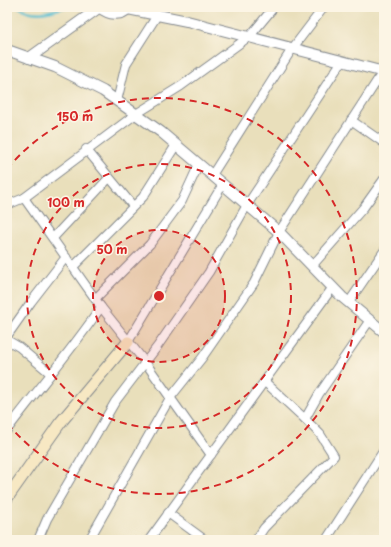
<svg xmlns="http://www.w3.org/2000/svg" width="391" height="547" font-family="'Playpen Sans',sans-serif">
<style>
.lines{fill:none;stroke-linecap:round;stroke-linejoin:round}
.stream{stroke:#54bdd1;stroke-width:2.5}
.minor-casing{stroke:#82878c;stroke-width:10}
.tertiary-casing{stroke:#82878c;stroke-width:12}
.secondary-casing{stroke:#82878c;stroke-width:13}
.minor{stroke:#fff;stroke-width:8}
.tertiary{stroke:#fff;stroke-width:10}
.secondary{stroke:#f7e8c3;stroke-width:11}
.ring{fill:none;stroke:#d62828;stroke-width:2;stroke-dasharray:7 5}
.centre{fill:#d62828;stroke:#fcf5e5;stroke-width:2}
.ring-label{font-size:12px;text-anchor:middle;font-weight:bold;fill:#d62828;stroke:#fcf5e5;stroke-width:3;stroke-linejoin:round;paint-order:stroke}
</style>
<rect width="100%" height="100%" fill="#fcf5e5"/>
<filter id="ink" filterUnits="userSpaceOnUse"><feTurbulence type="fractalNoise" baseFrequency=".025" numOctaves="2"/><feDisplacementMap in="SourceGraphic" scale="8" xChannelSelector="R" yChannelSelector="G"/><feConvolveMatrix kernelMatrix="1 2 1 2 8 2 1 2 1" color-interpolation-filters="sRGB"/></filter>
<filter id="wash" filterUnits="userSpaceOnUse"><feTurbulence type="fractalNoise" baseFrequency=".012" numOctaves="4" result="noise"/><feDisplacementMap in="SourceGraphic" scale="16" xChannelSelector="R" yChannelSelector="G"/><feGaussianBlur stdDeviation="0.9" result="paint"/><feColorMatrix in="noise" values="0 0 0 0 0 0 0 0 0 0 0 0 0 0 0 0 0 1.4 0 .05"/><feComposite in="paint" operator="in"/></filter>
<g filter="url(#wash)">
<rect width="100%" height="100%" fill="#e9dfbb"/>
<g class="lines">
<!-- stream -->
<path class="stream" d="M19,7C34,17 49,12 66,7"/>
</g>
</g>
<g filter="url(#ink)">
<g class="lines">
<!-- minor casing -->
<g class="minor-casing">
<g id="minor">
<polyline points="117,101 126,64 158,14"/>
<polyline points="351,120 384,143"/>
<polyline points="86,149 133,206"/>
<polyline points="212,175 292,49 324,7"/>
<polyline points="24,198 101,307 145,362 211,455"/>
<polyline points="7,205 24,198 136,114 181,86 250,36 274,7"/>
<polyline points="53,238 109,178"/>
<polyline points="312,266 364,207 384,179"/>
<polyline points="73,267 143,197 176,145"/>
<polyline points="95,299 150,244 182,201 199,164"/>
<polyline points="349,302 384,251"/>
<polyline points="7,336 31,302 66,257"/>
<polyline points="7,340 19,347 51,374"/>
<polyline points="128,342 223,184"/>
<polyline points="265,382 305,419"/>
<path d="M7,430C38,389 72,350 101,307"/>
<polyline points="168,513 205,540"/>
<polyline points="38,540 47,519 115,402 157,347 209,272 247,205 342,61"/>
<polyline points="89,540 170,398 202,358 254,283 279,232 384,70"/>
<polyline points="149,540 333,287"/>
<polyline points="256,540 264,528 334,456 320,434 305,419 319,394 370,320"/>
<polyline points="326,540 384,450"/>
</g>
</g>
<!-- tertiary casing -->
<g class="tertiary-casing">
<g id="tertiary">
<path d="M99,7C109,15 121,17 130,7"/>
<polyline points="128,9 187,21 384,72"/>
<polyline points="7,50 55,67 103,91 161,132 279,232 342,297 384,332"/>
<polyline points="29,58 100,7"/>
</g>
</g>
<!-- secondary casing -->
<g class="secondary-casing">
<polyline id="secondary" points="7,498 60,423 128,342"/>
</g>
<!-- minor -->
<use href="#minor" class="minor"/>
<!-- tertiary -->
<use href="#tertiary" class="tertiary"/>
<!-- secondary -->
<use href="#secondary" class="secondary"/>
</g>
</g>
<!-- distance rings -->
<circle cx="159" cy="296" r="66" fill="#d62828" fill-opacity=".12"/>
<g class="ring">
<circle cx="159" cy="296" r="66"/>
<circle cx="159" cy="296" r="132"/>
<path d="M7 169A198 198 0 1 1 7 423"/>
</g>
<circle cx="159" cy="296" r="6" class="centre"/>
<g class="ring-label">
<text x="75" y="121">150 m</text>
<text x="66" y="207">100 m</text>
<text x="112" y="254">50 m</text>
</g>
<!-- margin -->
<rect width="391" height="547" fill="none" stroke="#fcf5e5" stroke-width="24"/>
</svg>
